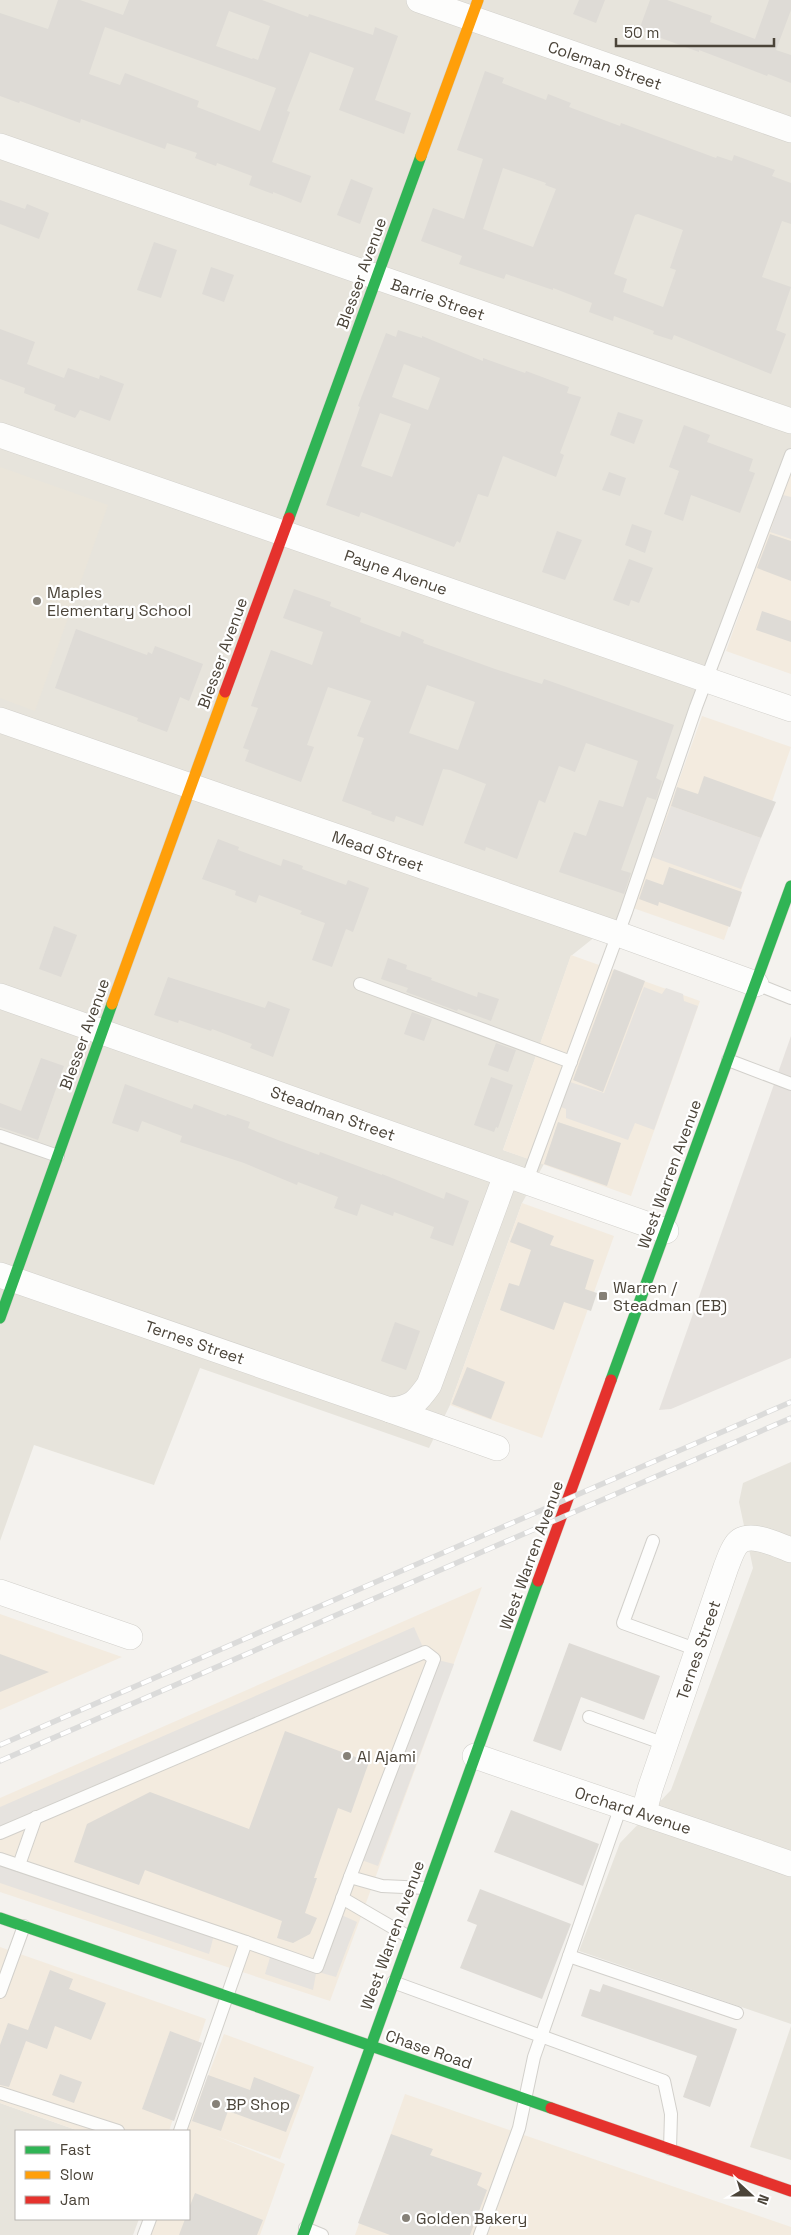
<svg xmlns="http://www.w3.org/2000/svg" width="791" height="2235" font-family="'Space Grotesk',sans-serif">
<style>
.residential{fill:#e7e4dc}
.commercial{fill:#f3ebdf}
.industrial{fill:#e6e2de}
.education{fill:#eae5da}
.parking{fill:#e6e3df}
.building{fill:#dedbd6;fill-rule:evenodd}
.lines{fill:none;stroke-linecap:round;stroke-linejoin:round}
.lane-casing{stroke:#d2d0cb;stroke-width:14}
.street-casing{stroke:#d2d0cb;stroke-width:26}
.fast-casing{stroke:#d3cfc5;stroke-width:12}
.slow-casing{stroke:#d3cfc5;stroke-width:12}
.jam-casing{stroke:#d3cfc5;stroke-width:12}
.lane{stroke:#fdfdfc;stroke-width:12}
.street{stroke:#fdfdfc;stroke-width:25}
.fast{stroke:#30b455;stroke-width:11}
.slow{stroke:#ff9f0a;stroke-width:11}
.jam{stroke:#e5322d;stroke-width:11}
.rail-casing{stroke:#dbdbda;stroke-width:5.5}
.rail{stroke:#fff;stroke-width:4;stroke-dasharray:11;stroke-linecap:butt}
.poi-dot{fill:#868178;stroke:#fff;stroke-width:2}
.labels{text-anchor:middle;stroke-width:4.5;stroke-linejoin:round;paint-order:stroke}
.street-label{font-size:16px;fill:#4b4439;stroke:#fff}
.poi-label{font-size:16px;fill:#4b4439;stroke:#fff;text-anchor:start}
</style>
<rect width="100%" height="100%" fill="#f4f2ee"/>
<!-- residential -->
<g class="residential">
<polygon points="0,0 791,0 791,455 626,912 571,956 503,1150 544,1164 522,1203 450,1405 429,1448 200,1368 154,1485 34,1445 0,1541"/>
<polygon points="791,1462 791,2024 579,1951 620,1843 671,1790 753,1568 739,1502 743,1483"/>
<polygon points="791,2026 791,2160 750,2147"/>
<polygon points="0,2103 79,2131 16,2131 16,2219 139,2219 133,2235 0,2235"/>
</g>
<!-- commercial -->
<g class="commercial">
<polygon points="791,469 791,674 726,651"/>
<polygon points="702,716 791,747 724,940 633,908"/>
<polygon points="571,955 700,1001 631,1196 503,1150"/>
<polygon points="522,1203 614,1236 542,1438 450,1405"/>
<polygon points="482,1587 330,2001 0,1892 0,1798"/>
<polygon points="0,1614 122,1657 0,1710"/>
<polygon points="0,1947 206,2019 169,2131 79,2131 0,2103"/>
<polygon points="224,2034 314,2067 280,2159 216,2136 285,2164 260,2235 149,2235 155,2219 189,2219 189,2131 187,2131"/>
<polygon points="405,2094 791,2227 791,2235 355,2235"/>
</g>
<!-- industrial -->
<polygon class="industrial" points="791,1036 791,1358 671,1409 659,1410"/>
<!-- education -->
<polygon class="education" points="0,467 108,505 35,711 0,698"/>
<!-- parking -->
<g class="parking">
<polygon points="783,495 791,497 791,539 770,532"/>
<polygon points="671,806 761,838 741,889 652,857"/>
<polygon points="644,987 662,994 666,988 683,994 684,1001 698,1006 654,1130 635,1123 628,1140 566,1118 566,1109 561,1107 570,1082 604,1093"/>
<polygon points="414,1627 425,1652 0,1833 0,1807"/>
<polygon points="434,1659 454,1664 378,1866 356,1858"/>
<polygon points="0,1859 215,1931 209,1954 0,1883"/>
<polygon points="337,1913 357,1922 336,1977 322,1973 317,1968 313,1990 265,1974 272,1951 317,1967"/>
</g>
<!-- building -->
<g class="building">
<path d="M58,0H80L123,15L129,0H262L308,17L309,14L373,35L375,27L398,36L375,100L411,113L404,134L339,110L354,68L310,52L287,111L290,112L272,162L311,176L301,203L273,192V194L249,185L252,176L217,163L216,166L195,158L197,153L167,143L165,149L81,119L80,123L20,101L19,103L0,96V13L48,29ZM229,11L270,26L258,60L253,58L252,59L216,46ZM105,27L276,88L260,131L197,107L199,101L125,73L120,85L89,74Z"/>
<polygon points="579,0 605,0 596,23 573,14"/>
<polygon points="650,0 667,0 712,16 710,22 755,39 769,0 791,0 791,10 776,50 791,55 791,83 768,74 767,76 699,50 699,52 639,30"/>
<path d="M485,71L504,78L502,83L546,100L548,94L571,103L569,107L620,126L621,123L716,158L717,156L732,161L734,155L775,170L772,176L791,183V224L782,221L762,277L791,287L776,330L786,334L771,374L674,335L672,340L653,334L654,331L614,316L613,321L589,312L592,303L553,288V290L506,274L504,279L459,264L462,256L421,241L433,208L464,219L483,159L457,150ZM503,168L546,183L545,185L556,189L533,247L483,229ZM638,214L683,230L670,268L676,270L663,307L623,292L627,279L614,274L635,215Z"/>
<polygon points="351,179 373,188 360,224 337,215"/>
<polygon points="0,200 25,209 27,204 49,213 39,239 0,224"/>
<polygon points="154,242 177,250 161,298 137,290"/>
<polygon points="211,267 234,275 224,302 202,294"/>
<polygon points="0,329 35,342 27,364 64,378 68,368 99,379 100,375 124,384 110,421 80,410 75,418 54,410 56,405 24,393 25,388 0,379"/>
<path d="M398,330L422,338V336L483,361V358L525,373L526,371L569,387L567,393L581,397L560,453L564,455L556,477L503,456L488,497L478,494L460,543L457,541L454,547L361,512L359,517L326,505L360,407L358,406L386,333L396,337ZM404,364L440,378L428,410L392,397ZM380,413L411,424L392,477L361,466Z"/>
<polygon points="618,412 643,420 634,444 610,435"/>
<polygon points="684,425 710,435 707,442 753,459 749,471 755,473 740,513 691,495 683,521 664,514 679,471 669,467"/>
<polygon points="609,472 626,478 620,496 602,490"/>
<polygon points="632,524 652,531 645,553 625,545"/>
<polygon points="557,531 582,540 565,580 542,572"/>
<polygon points="770,534 791,541 791,581 757,568"/>
<polygon points="629,559 653,568 639,603 631,600 629,606 613,600"/>
<path d="M294,589L331,602L330,606L361,618L360,622L400,637L402,631L424,640L423,643L495,669L542,684L544,679L674,725L656,778L662,781L656,800L647,797L621,870L631,873L624,894L559,872L574,832L586,836L599,800L623,807L638,761L586,743L575,772L559,766L545,803L539,800L517,859L486,847L485,851L464,843L486,784L450,770L443,769L423,826L396,816L394,822L371,814L372,812L342,801L364,738L357,736L371,701L328,687L307,745L314,747L301,782L245,761L249,750L243,748L258,708L251,706L271,650L312,665L323,632L283,618ZM427,685L475,702L458,750L409,733Z"/>
<polygon points="762,611 791,621 791,642 756,630"/>
<polygon points="76,629 147,655 148,652 152,654 155,646 203,664 189,701 180,697 167,732 137,721 138,718 55,688"/>
<polygon points="704,776 776,802 761,838 671,806 677,787 698,794"/>
<polygon points="218,839 239,847 238,850 281,866 283,859 303,866 302,869 346,885 348,880 369,888 353,932 346,929 332,967 312,960 325,923 300,914 302,911 259,895 256,903 235,895 236,891 202,879"/>
<polygon points="669,867 742,892 730,927 659,902 658,906 639,899 646,879 663,885"/>
<polygon points="54,926 77,935 61,977 39,969"/>
<polygon points="388,958 407,965 406,969 432,978 431,980 477,997 478,992 499,999 491,1021 458,1009 457,1011 406,992 408,988 381,979"/>
<polygon points="614,969 645,981 603,1092 573,1080"/>
<polygon points="168,977 265,1008 268,1001 290,1009 273,1057 250,1048 252,1044 212,1029 211,1031 179,1020 178,1023 154,1015"/>
<polygon points="412,1012 432,1019 424,1041 404,1034"/>
<polygon points="496,1043 516,1050 508,1072 488,1065"/>
<polygon points="41,1058 64,1066 38,1140 0,1127 0,1103 21,1111"/>
<polygon points="491,1077 513,1085 498,1128 496,1127 494,1132 474,1125"/>
<polygon points="125,1084 192,1109 194,1104 226,1116 227,1114 250,1122 248,1128 278,1140 319,1155 320,1152 382,1175 382,1174 444,1199 446,1192 469,1201 453,1246 430,1238 434,1227 394,1212 393,1216 361,1204 357,1216 334,1208 338,1197 298,1182 297,1185 244,1163 180,1142 182,1136 142,1121 138,1132 112,1123"/>
<polygon points="558,1122 621,1143 607,1186 544,1164"/>
<polygon points="518,1222 554,1236 550,1245 594,1260 585,1289 597,1293 591,1311 564,1302 554,1330 500,1310 509,1283 519,1286 531,1250 510,1242"/>
<polygon points="395,1322 420,1331 406,1370 381,1361"/>
<polygon points="467,1367 505,1382 491,1419 452,1404"/>
<polygon points="569,1643 660,1676 644,1720 581,1697 561,1751 533,1741"/>
<polygon points="0,1654 49,1672 0,1692"/>
<polygon points="285,1731 369,1762 351,1813 338,1808 314,1878 317,1878 305,1913 317,1918 310,1934 293,1943 277,1938 282,1921 145,1870 139,1885 74,1862 87,1824 150,1792 249,1829"/>
<polygon points="511,1810 599,1844 583,1886 494,1852"/>
<polygon points="480,1889 571,1924 542,1999 460,1968 477,1925 467,1921"/>
<polygon points="50,1970 73,1979 69,1989 106,2003 91,2040 55,2026 47,2049 26,2041 9,2087 0,2085 0,2045 8,2023 28,2030"/>
<polygon points="603,1984 737,2029 710,2107 683,2097 697,2056 581,2016 590,1989 600,1992"/>
<polygon points="170,2031 202,2043 174,2121 142,2109"/>
<polygon points="60,2074 82,2082 74,2103 52,2095"/>
<polygon points="208,2075 250,2090 254,2077 300,2095 286,2132 228,2111 221,2131 192,2121"/>
<polygon points="391,2134 433,2149 430,2155 482,2173 477,2185 487,2190 470,2235 390,2235 358,2223"/>
<polygon points="195,2193 263,2220 257,2235 179,2235 185,2219 189,2219 189,2208"/>
</g>
<g class="lines">
<!-- lane casing -->
<g class="lane-casing">
<g id="lane">
<polyline points="360,984 571,1062"/>
<polyline points="756,984 791,998"/>
<polyline points="728,1060 791,1084"/>
<polyline points="0,1136 58,1156"/>
<polyline points="526,1183 626,912 696,707 791,455"/>
<polyline points="653,1541 623,1623 698,1650"/>
<polyline points="589,1717 665,1744"/>
<polyline points="0,1833 425,1652 434,1659 350,1877 382,1886 426,1888"/>
<polyline points="0,1859 246,1942 180,2131"/>
<polyline points="19,1865 36,1817"/>
<polyline points="342,1898 409,1937"/>
<polyline points="246,1942 317,1967 350,1877"/>
<polyline points="569,1956 737,2013"/>
<polyline points="393,1982 664,2081 671,2114 670,2149"/>
<polyline points="0,1992 24,1926"/>
<polyline points="0,2093 118,2131"/>
<polyline points="305,2228 322,2235"/>
<polyline points="144,2235 150,2219"/>
<polyline points="480,2235 519,2128 534,2057 621,1806"/>
</g>
</g>
<!-- street casing -->
<g class="street-casing">
<g id="street">
<polyline points="419,0 791,130"/>
<polyline points="0,146 791,421"/>
<polyline points="0,435 791,709"/>
<polyline points="0,720 618,934 756,984"/>
<polyline points="0,996 666,1231"/>
<path d="M0,1275L390,1410C412,1408 417,1402 429,1385L506,1175"/>
<polyline points="390,1410 497,1448"/>
<polyline points="0,1592 130,1637"/>
<path d="M475,1756C580,1793 686,1827 791,1864"/>
<path d="M644,1812L650,1789L726,1567C729,1560 731,1552 736,1545C747,1529 777,1545 791,1550"/>
</g>
</g>
<!-- fast casing -->
<g class="fast-casing">
<g id="fast">
<polyline points="289,518 421,156"/>
<polyline points="0,1318 112,1004"/>
<polyline points="611,1380 791,886"/>
<polyline points="0,1918 551,2108"/>
<polyline points="303,2235 538,1581"/>
</g>
</g>
<!-- slow casing -->
<g class="slow-casing">
<g id="slow">
<polyline points="421,156 478,0"/>
<polyline points="112,1004 225,692"/>
</g>
</g>
<!-- jam casing -->
<g class="jam-casing">
<g id="jam">
<polyline points="225,692 289,518"/>
<polyline points="538,1581 611,1380"/>
<polyline points="551,2108 791,2191"/>
</g>
</g>
<!-- lane -->
<use href="#lane" class="lane"/>
<!-- street -->
<use href="#street" class="street"/>
<!-- fast -->
<use href="#fast" class="fast"/>
<!-- slow -->
<use href="#slow" class="slow"/>
<!-- jam -->
<use href="#jam" class="jam"/>
<!-- rail casing -->
<g class="rail-casing">
<g id="rail">
<polyline points="0,1745 791,1402"/>
<polyline points="0,1761 791,1418"/>
</g>
</g>
<!-- rail -->
<use href="#rail" class="rail"/>
</g>
<!-- markers -->
<g class="poi-dot">
<circle cx="37" cy="601" r="5"/>
<rect x="598" y="1291" width="10" height="10" rx="2.5"/>
<circle cx="347" cy="1756" r="5"/>
<circle cx="216" cy="2104" r="5"/>
<circle cx="406" cy="2218" r="5"/>
</g>
<g class="labels">
<!-- street labels -->
<g class="street-label">
<text transform="translate(605 65) rotate(19)" y="6">Coleman Street</text>
<text transform="translate(361 273) rotate(-70)" y="6">Blesser Avenue</text>
<text transform="translate(438 299) rotate(19)" y="6">Barrie Street</text>
<text transform="translate(396 572) rotate(19)" y="6">Payne Avenue</text>
<text transform="translate(222 653) rotate(-70)" y="6">Blesser Avenue</text>
<text transform="translate(378 851) rotate(19)" y="6">Mead Street</text>
<text transform="translate(84 1034) rotate(-70)" y="6">Blesser Avenue</text>
<text transform="translate(333 1113) rotate(20)" y="6">Steadman Street</text>
<text transform="translate(669 1174) rotate(-70)" y="6">West Warren Avenue</text>
<text transform="translate(195 1342) rotate(19)" y="6">Ternes Street</text>
<text transform="translate(531 1555) rotate(-70)" y="6">West Warren Avenue</text>
<text transform="translate(698 1650) rotate(-71)" y="6">Ternes Street</text>
<text transform="translate(633 1810) rotate(18)" y="6">Orchard Avenue</text>
<text transform="translate(392 1935) rotate(-70)" y="6">West Warren Avenue</text>
<text transform="translate(429 2049) rotate(19)" y="6">Chase Road</text>
</g>
<!-- poi labels -->
<g class="poi-label">
<text x="47" y="598">Maples<tspan x="47" dy="18">Elementary School</tspan></text>
<text x="613" y="1293">Warren /<tspan x="613" dy="18">Steadman (EB)</tspan></text>
<text x="357" y="1762">Al Ajami</text>
<text x="226" y="2110">BP Shop</text>
<text x="416" y="2224">Golden Bakery</text>
</g>
</g>
<!-- legend -->
<rect x="15" y="2130" width="175" height="90" fill="#ffffff" stroke="#b7b4b0"/>
<rect x="25" y="2146" width="25" height="8" fill="#30b455" stroke="#b7b4b0"/>
<text x="60" y="2155" font-size="15" fill="#4b4439">Fast</text>
<rect x="25" y="2171" width="25" height="8" fill="#ff9f0a" stroke="#b7b4b0"/>
<text x="60" y="2180" font-size="15" fill="#4b4439">Slow</text>
<rect x="25" y="2196" width="25" height="8" fill="#e5322d" stroke="#b7b4b0"/>
<text x="60" y="2205" font-size="15" fill="#4b4439">Jam</text>
<!-- north arrow -->
<g transform="translate(751 2195) rotate(111)" stroke="#ffffff" stroke-width="4" paint-order="stroke">
<path d="M0-4L9 19L0 12L-9 19Z" fill="#4b4439"/>
<text y="-8" font-size="14" font-weight="bold" text-anchor="middle" fill="#4b4439">N</text>
</g>
<!-- scale -->
<path d="M616 38v8h158v-8" fill="none" stroke="#4b4439" stroke-width="2.5"/>
<text x="624" y="38" font-size="15" fill="#4b4439" stroke="#ffffff" stroke-width="4" paint-order="stroke">50 m</text>
</svg>
